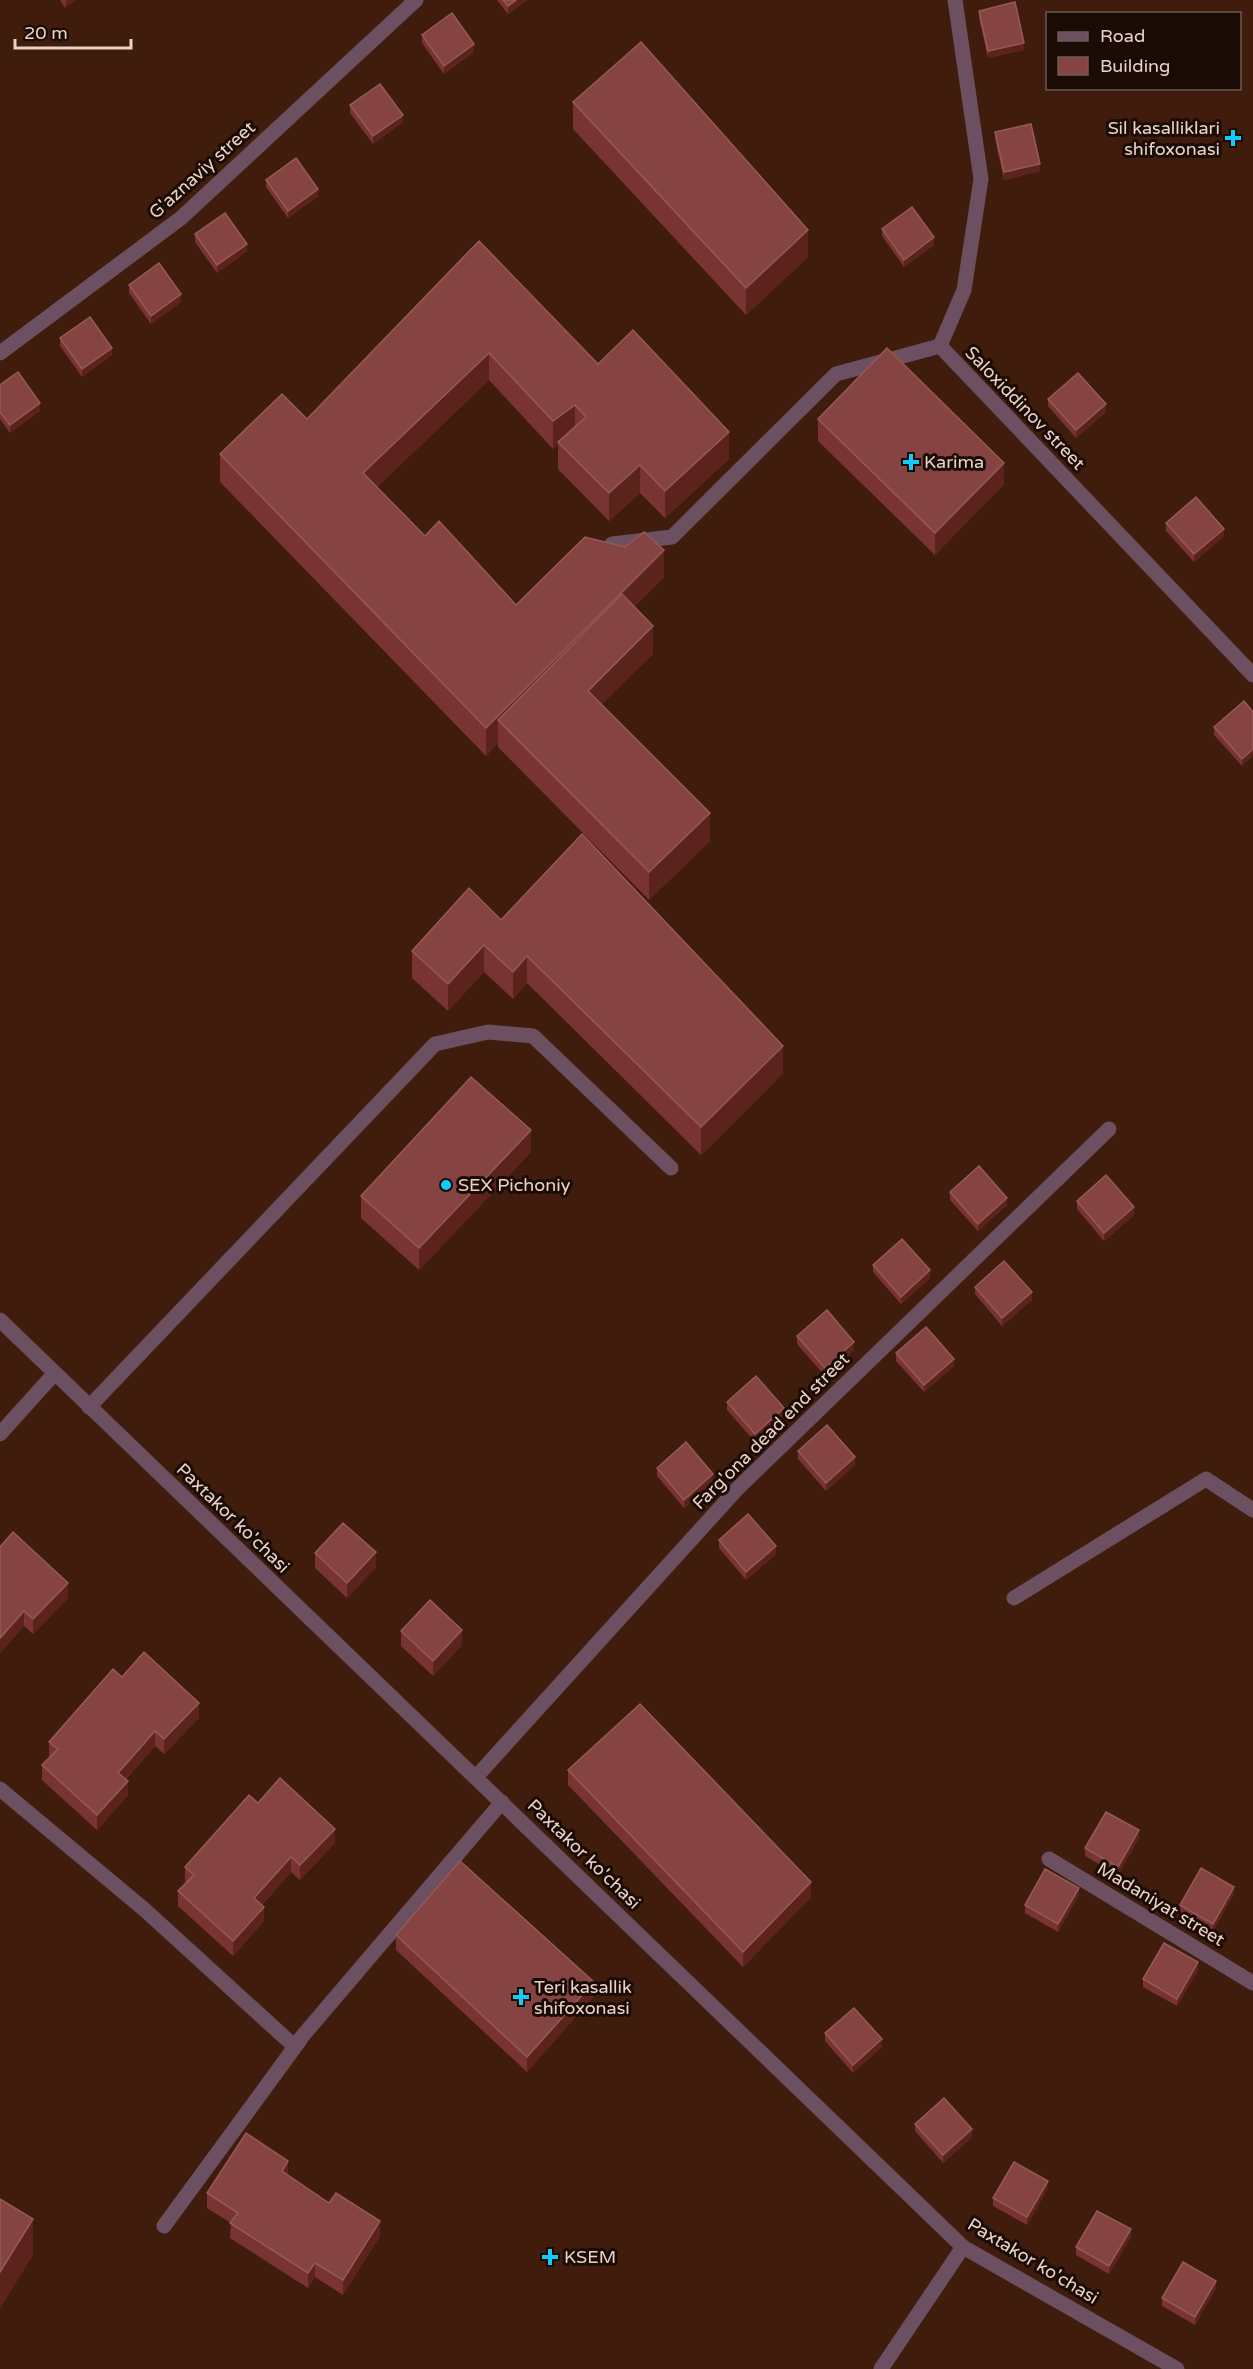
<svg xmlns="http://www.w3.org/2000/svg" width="1253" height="2369" font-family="'Varela Round',sans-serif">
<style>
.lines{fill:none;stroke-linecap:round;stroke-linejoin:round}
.service{stroke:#6c4f60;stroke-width:15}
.minor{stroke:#6c4f60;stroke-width:15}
.tertiary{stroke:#6c4f60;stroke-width:15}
.wall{fill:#793332}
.shaded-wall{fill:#5c231c}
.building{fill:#854442;stroke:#955a57;stroke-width:1.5}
.poi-dot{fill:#14cafb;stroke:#1b0b05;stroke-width:2}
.labels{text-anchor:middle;stroke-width:6;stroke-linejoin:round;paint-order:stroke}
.poi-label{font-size:18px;fill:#ead2c8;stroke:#1b0b05;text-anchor:start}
.street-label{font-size:18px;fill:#ead2c8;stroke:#1b0b05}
</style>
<rect width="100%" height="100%" fill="#3f1c0c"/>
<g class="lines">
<!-- service -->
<g class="service">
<polyline points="612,544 672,537 836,374 940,346"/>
<polyline points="89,1407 435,1044 488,1032 533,1036 671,1168"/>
<polyline points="881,2369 963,2247"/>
</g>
<!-- minor -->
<g class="minor">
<polyline points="955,0 981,179 964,290 940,346 1253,675"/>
<polyline points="0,353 181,218 416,0"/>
<polyline points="0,1434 54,1374"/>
<polyline points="1014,1598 1206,1479 1253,1510"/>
<polyline points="476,1777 738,1488 1109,1129"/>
<polyline points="0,1789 145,1910 294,2046 502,1802"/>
<polyline points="1049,1859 1253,1983"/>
<polyline points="164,2226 300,2040"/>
</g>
<!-- tertiary -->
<polyline class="tertiary" points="0,1320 963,2247 1177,2369"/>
</g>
<!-- wall -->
<g class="wall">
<polygon points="60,0 76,0 65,8"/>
<polygon points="497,0 527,0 508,14"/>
<polygon points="979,11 1024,50 988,58 979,18"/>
<polygon points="422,35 474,52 444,74 422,43"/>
<polygon points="573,102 808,257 746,315 573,129"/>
<polygon points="350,105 403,122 373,144 350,113"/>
<polygon points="995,132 1040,171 1004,180 995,139"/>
<polygon points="266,180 318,196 288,218 266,187"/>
<polygon points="882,229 934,245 904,267 882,236"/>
<polygon points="195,234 247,251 217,273 195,242"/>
<polygon points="479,241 598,364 729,459 665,518 640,493 609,521 558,469 558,445 553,449 489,380 377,487 425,536 516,605 664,577 634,607 653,654 601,704 710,841 649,900 498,747 498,743 486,756 220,482 220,454 307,419"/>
<polygon points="129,285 181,302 151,324 129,293"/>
<polygon points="60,338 112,355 82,377 60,346"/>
<polygon points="0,385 40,411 10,433 0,419"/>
<polygon points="1048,399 1106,412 1076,438 1048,406"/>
<polygon points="818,419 1004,484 935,555 818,441"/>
<polygon points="1166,523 1224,536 1194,562 1166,531"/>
<polygon points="1244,701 1242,766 1214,735 1214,727"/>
<polygon points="501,920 783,1073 701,1155 527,983 513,999 484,972 448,1011 412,978 412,951"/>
<polygon points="531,1152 419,1270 361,1218 361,1196"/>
<polygon points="950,1192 1007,1205 978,1231 950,1200"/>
<polygon points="1077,1201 1134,1215 1104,1241 1077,1209"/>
<polygon points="873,1265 930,1278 901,1304 873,1272"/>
<polygon points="975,1287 1032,1300 1002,1326 975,1294"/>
<polygon points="797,1336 854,1350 825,1376 797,1344"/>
<polygon points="896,1353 954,1366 924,1392 896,1361"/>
<polygon points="727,1402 784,1415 755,1442 727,1410"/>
<polygon points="798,1451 855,1465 826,1491 798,1459"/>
<polygon points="657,1468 713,1482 684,1508 657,1476"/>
<polygon points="719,1540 776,1554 746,1580 719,1548"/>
<polygon points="0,1547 68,1598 33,1634 24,1626 0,1653"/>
<polygon points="315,1553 376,1567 347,1598 315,1568"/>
<polygon points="401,1631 462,1645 433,1676 401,1646"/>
<polygon points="122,1677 199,1718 164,1754 155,1746 126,1779 128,1795 97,1830 42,1780 42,1765 50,1757 49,1756 49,1742"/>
<polygon points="568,1770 811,1897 743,1967 568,1785"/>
<polygon points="258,1803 335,1843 300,1880 291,1872 262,1905 264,1921 233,1956 178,1906 178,1891 186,1883 185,1882 185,1867"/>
<polygon points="1139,1838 1118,1875 1085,1856 1085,1848"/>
<polygon points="1234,1894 1213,1931 1180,1912 1180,1905"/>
<polygon points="1079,1895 1058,1932 1025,1913 1025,1905"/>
<polygon points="396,1935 594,1996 527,2072 396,1950"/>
<polygon points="1198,1970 1177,2006 1143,1987 1143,1979"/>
<polygon points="825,2033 882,2047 853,2073 825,2041"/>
<polygon points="915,2124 972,2137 943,2163 915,2131"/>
<polygon points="288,2176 380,2236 343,2295 315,2277 308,2288 230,2238 231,2223 207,2208 207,2193"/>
<polygon points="1048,2188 1027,2225 993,2206 993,2198"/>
<polygon points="1131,2237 1109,2274 1076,2255 1076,2247"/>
<polygon points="1216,2288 1195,2325 1162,2306 1162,2298"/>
</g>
<!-- shaded-wall -->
<g class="shaded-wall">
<polygon points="66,0 76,0 65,8"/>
<polygon points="516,0 527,0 508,14 508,6"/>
<polygon points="1024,43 1024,50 988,58 988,51"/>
<polygon points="474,44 474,52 444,74 444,66"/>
<polygon points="403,115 403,122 373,144 373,136"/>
<polygon points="1040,164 1040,171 1004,180 1004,172"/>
<polygon points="318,189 318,196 288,218 288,211"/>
<polygon points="808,230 808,257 746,315 746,288"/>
<polygon points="934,237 934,245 904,267 904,260"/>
<polygon points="247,244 247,251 217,273 217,265"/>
<polygon points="181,294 181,302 151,324 151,316"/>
<polygon points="112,348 112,355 82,377 82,369"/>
<polygon points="489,353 489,380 363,500 363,473"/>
<polygon points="40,403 40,411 10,433 10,425"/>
<polygon points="1106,404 1106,412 1076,438 1076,430"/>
<polygon points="575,405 575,432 558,442 558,445 553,449 553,421"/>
<polygon points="729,432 729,459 665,518 665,491"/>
<polygon points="1004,463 1004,484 935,555 935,533"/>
<polygon points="640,465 640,493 609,521 609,493"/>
<polygon points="1224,529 1224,536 1194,562 1194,554"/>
<polygon points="664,550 664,577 510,731 498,720 498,743 486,756 486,728"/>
<polygon points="653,626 653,654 588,718 588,691"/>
<polygon points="1253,749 1253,756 1242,766 1242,759"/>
<polygon points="710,813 710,841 649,900 649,872"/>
<polygon points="484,945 484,972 448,1011 448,984"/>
<polygon points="527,956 527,983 513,999 513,972"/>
<polygon points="783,1046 783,1073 701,1155 701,1127"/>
<polygon points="531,1130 531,1152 419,1270 419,1248"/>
<polygon points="1007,1198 1007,1205 978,1231 978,1224"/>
<polygon points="1134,1207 1134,1215 1104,1241 1104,1233"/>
<polygon points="930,1270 930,1278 901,1304 901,1297"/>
<polygon points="1032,1292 1032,1300 1002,1326 1002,1318"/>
<polygon points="854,1342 854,1350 825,1376 825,1368"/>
<polygon points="954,1359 954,1366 924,1392 924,1385"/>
<polygon points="784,1408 784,1415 755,1442 755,1434"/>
<polygon points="855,1457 855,1465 826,1491 826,1483"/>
<polygon points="713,1474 713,1482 684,1508 684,1500"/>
<polygon points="776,1546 776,1554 746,1580 746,1572"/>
<polygon points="376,1552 376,1567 347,1598 347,1583"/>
<polygon points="68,1583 68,1598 33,1634 33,1619"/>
<polygon points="24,1611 24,1626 0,1653 0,1638"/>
<polygon points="462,1630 462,1645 433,1676 433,1661"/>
<polygon points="199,1703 199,1718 164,1754 164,1739"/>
<polygon points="155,1731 155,1746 118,1787 118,1773"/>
<polygon points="128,1781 128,1795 97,1830 97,1815"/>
<polygon points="335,1829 335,1843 300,1880 300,1865"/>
<polygon points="1139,1830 1139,1838 1118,1875 1118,1867"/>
<polygon points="291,1857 291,1872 254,1913 254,1898"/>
<polygon points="811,1882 811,1897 743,1967 743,1952"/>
<polygon points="1234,1887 1234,1894 1213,1931 1213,1924"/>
<polygon points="1079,1888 1079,1895 1058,1932 1058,1924"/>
<polygon points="264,1907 264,1921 233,1956 233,1941"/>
<polygon points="1198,1962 1198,1970 1177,2006 1177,1999"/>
<polygon points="594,1982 594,1996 527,2072 527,2057"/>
<polygon points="882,2039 882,2047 853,2073 853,2065"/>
<polygon points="972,2129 972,2137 943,2163 943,2155"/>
<polygon points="288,2161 288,2176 282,2171"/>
<polygon points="1048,2181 1048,2188 1027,2225 1027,2217"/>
<polygon points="33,2219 33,2255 0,2309 0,2272"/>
<polygon points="380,2221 380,2236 343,2295 343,2280"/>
<polygon points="1131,2229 1131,2237 1109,2274 1109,2266"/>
<polygon points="315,2263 315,2277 308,2288 308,2273"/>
<polygon points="1216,2281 1216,2288 1195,2325 1195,2317"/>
</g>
<!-- building -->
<g class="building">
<polygon points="503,0 516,0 508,6"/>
<polygon points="1015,2 1024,43 988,51 979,11"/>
<polygon points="452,13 474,44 444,66 422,35"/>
<polygon points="641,42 808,230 746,288 573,102"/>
<polygon points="380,84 403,115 373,136 350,105"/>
<polygon points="1031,124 1040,164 1004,172 995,132"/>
<polygon points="296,158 318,189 288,211 266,180"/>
<polygon points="912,207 934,237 904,260 882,229"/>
<polygon points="225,213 247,244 217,265 195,234"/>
<polygon points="479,241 598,364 633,330 729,432 665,491 640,465 609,493 558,442 586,417 575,405 553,421 489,353 363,473 425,536 439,521 516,605 585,537 625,547 644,532 664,550 486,728 220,454 282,394 307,419"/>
<polygon points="159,263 181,294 151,316 129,285"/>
<polygon points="90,317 112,348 82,369 60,338"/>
<polygon points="887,348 1004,463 935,533 818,419"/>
<polygon points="18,372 40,403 10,425 0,412 0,385"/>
<polygon points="1078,373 1106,404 1076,430 1048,399"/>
<polygon points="1196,497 1224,529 1194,554 1166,523"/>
<polygon points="622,594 653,626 588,691 710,813 649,872 498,720"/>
<polygon points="1244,701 1253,712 1253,749 1242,759 1214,727"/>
<polygon points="582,834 783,1046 701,1127 527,956 513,972 484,945 448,984 412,951 469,888 501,920"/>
<polygon points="471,1077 531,1130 419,1248 361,1196"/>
<polygon points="979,1166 1007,1198 978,1224 950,1192"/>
<polygon points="1106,1175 1134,1207 1104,1233 1077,1201"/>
<polygon points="902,1239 930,1270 901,1297 873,1265"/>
<polygon points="1004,1261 1032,1292 1002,1318 975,1287"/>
<polygon points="827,1310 854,1342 825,1368 797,1336"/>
<polygon points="926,1327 954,1359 924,1385 896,1353"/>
<polygon points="756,1376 784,1408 755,1434 727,1402"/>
<polygon points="827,1425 855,1457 826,1483 798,1451"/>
<polygon points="686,1442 713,1474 684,1500 657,1468"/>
<polygon points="748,1514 776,1546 746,1572 719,1540"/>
<polygon points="343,1523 376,1552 347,1583 315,1553"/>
<polygon points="13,1532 68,1583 33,1619 24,1611 0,1638 0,1547"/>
<polygon points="430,1600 462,1630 433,1661 401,1631"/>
<polygon points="144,1652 199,1703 164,1739 155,1731 118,1773 128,1781 97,1815 42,1765 58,1749 49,1742 113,1669 122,1677"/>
<polygon points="640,1704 811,1882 743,1952 568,1770"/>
<polygon points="280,1778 335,1829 300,1865 291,1857 254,1898 264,1907 233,1941 178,1891 194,1875 185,1867 249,1795 258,1803"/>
<polygon points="1106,1812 1139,1830 1118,1867 1085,1848"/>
<polygon points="460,1861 594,1982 527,2057 396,1935"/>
<polygon points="1201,1868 1234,1887 1213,1924 1180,1905"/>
<polygon points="1045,1869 1079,1888 1058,1924 1025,1905"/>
<polygon points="1164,1943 1198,1962 1177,1999 1143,1979"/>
<polygon points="854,2008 882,2039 853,2065 825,2033"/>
<polygon points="944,2098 972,2129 943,2155 915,2124"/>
<polygon points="246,2133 288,2161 282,2171 329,2203 336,2193 380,2221 343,2280 315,2263 308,2273 230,2223 238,2213 207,2193"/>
<polygon points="1014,2162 1048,2181 1027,2217 993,2198"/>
<polygon points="0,2199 33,2219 0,2272"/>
<polygon points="1097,2211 1131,2229 1109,2266 1076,2247"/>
<polygon points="1183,2262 1216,2281 1195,2317 1162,2298"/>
</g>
<!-- markers -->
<g class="poi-dot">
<path d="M1230 129h6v6h6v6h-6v6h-6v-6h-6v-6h6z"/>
<path d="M908 453h6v6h6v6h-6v6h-6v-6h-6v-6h6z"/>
<circle cx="446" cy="1185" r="6"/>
<path d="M518 1988h6v6h6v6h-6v6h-6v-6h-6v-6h6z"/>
<path d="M547 2248h6v6h6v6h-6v6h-6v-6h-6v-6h6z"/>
</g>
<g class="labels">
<!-- poi labels -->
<g class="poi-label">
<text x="1220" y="134" text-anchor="end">Sil kasalliklari<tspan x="1220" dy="21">shifoxonasi</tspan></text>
<text x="924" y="468">Karima</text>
<text x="458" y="1191">SEX Pichoniy</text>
<text x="534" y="1993">Teri kasallik<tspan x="534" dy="21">shifoxonasi</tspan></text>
<text x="564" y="2263">KSEM</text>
</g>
<!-- street labels -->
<g class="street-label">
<text transform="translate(202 170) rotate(-42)" y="6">G'aznaviy street</text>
<text transform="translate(1025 408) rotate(46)" y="6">Saloxiddinov street</text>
<text transform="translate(771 1431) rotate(-45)" y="6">Farg'ona dead end street</text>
<text transform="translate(233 1518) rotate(44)" y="6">Paxtakor ko'chasi</text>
<text transform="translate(584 1854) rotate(44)" y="6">Paxtakor ko'chasi</text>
<text transform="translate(1161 1904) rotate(31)" y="6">Madaniyat street</text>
<text transform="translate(1033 2261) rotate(31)" y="6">Paxtakor ko'chasi</text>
</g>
</g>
<!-- legend -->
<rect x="1046" y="12" width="195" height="78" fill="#1b0b05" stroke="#6e5b53" stroke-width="1.5"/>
<rect x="1058" y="32" width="30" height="9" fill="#6c4f60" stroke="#6e5b53" stroke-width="1.5"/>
<text x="1100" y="42" font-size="18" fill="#ead2c8">Road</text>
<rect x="1058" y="57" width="30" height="18" fill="#854442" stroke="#6e5b53" stroke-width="1.5"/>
<text x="1100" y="72" font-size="18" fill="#ead2c8">Building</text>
<!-- scale -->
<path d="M15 39v9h116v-9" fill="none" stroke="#ead2c8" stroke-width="3"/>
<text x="24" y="39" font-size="18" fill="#ead2c8" stroke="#1b0b05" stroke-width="4.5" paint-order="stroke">20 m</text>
</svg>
